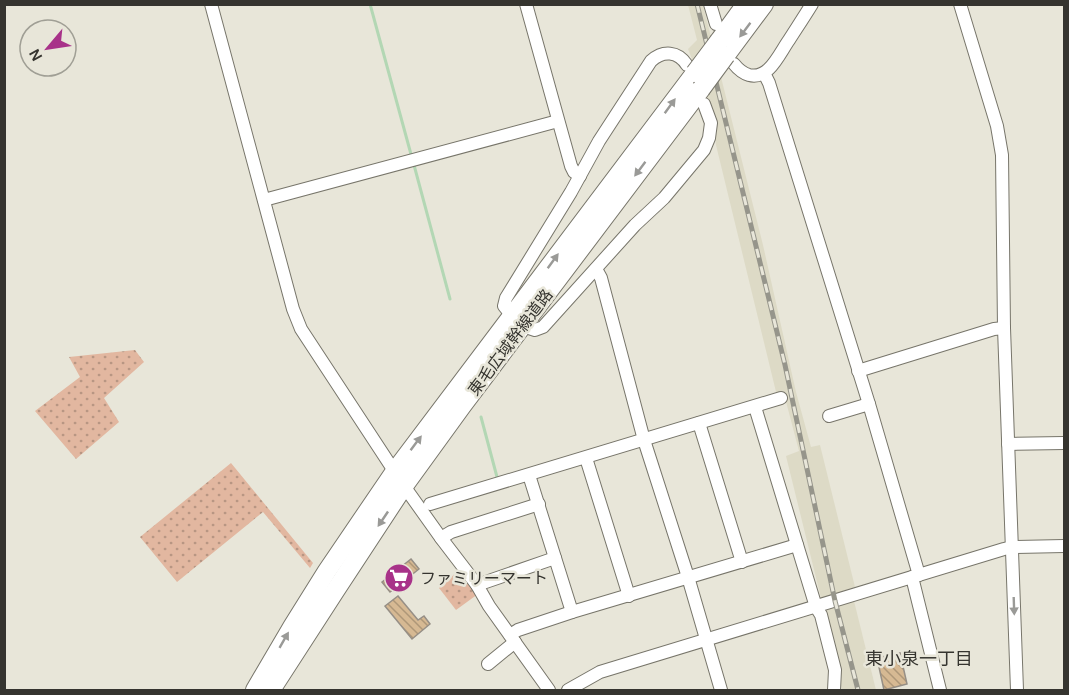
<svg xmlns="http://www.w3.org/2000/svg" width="1069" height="695" font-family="Karla,'Noto Sans JP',sans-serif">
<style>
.built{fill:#dddac6}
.grass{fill:url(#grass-dots)}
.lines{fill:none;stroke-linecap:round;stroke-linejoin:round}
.stream{stroke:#b3d7b4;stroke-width:3}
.building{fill:url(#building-back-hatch);stroke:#968f86;stroke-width:1.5}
.minor-casing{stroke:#77756a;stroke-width:14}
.highway-casing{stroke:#77756a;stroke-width:20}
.minor{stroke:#fff;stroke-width:12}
.highway{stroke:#fff;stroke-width:18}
.rail-casing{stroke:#96958b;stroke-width:5}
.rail{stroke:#e8e6d9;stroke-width:3;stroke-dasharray:9;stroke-linecap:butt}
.highway-bridge-casing{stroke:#77756a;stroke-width:20;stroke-linecap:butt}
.highway-bridge{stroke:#fff;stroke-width:18}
.oneway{fill:#9a9a97}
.labels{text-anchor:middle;stroke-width:5;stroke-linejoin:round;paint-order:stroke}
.street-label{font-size:16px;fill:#35342f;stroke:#e8e6d9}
.poi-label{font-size:16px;fill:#35342f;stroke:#e8e6d9;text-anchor:start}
.neighbourhood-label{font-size:18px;fill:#35342f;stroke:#e8e6d9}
</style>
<defs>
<pattern id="grass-dots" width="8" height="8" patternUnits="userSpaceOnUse" patternTransform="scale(1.5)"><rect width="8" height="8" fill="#e2b7a0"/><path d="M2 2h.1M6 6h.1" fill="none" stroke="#b89683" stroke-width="1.8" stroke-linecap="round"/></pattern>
<pattern id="building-back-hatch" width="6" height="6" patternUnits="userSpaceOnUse" patternTransform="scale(1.5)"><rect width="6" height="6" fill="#d6b993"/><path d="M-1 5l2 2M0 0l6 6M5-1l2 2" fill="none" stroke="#ae9778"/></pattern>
</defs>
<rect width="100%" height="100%" fill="#e8e6d9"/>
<!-- built -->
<g class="built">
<polygon points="688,5 703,5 763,245 796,392 811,447 820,445 855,587 821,598 786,456 799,451 784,394 777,396 716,145 714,123 712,110 688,49 697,40"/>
<polygon points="854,601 876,690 842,690 824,616 826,610 829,609"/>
</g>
<!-- grass -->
<g class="grass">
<polygon points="135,350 144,362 104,398 119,422 76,459 35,411 80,377 69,357"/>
<polygon points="231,463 313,563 310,568 263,512 177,582 140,537"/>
<polygon points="459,570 478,594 456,610 439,588"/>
</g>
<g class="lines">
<!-- stream -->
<g class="stream">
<polyline points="370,4 412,158"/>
<polyline points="414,165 450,299"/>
<polyline points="481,417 497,477"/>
</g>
</g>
<!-- building -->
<g class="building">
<polygon points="411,559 419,569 390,592 382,582"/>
<polygon points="398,596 418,620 424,616 430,624 412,639 385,606"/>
<polygon points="900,653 907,684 884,690 877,658"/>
</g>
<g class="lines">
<!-- minor casing -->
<g class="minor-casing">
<g id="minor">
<polyline points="211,4 293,309 301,329 404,486 441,538 477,585 489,606 549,690"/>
<polyline points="526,4 571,166 574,172 580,176"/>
<polyline points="710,4 716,24"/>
<polyline points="960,4 997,126 1002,155 1004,328 1017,690"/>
<path d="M734,64C738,69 742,73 749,75C769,80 779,54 789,40C796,29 804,17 812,4"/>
<polyline points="764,73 769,83 869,404 919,575"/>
<polyline points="264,200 558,121"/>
<polyline points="596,269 601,278 644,440 688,577 721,690"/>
<path d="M512,316L504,306L506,298L571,192L599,141L651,61C663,50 678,51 687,65"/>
<polyline points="523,326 535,330 543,327 635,225 664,198 704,150 709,138 711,123 704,104"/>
<polyline points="858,371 994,329 1004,328"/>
<polyline points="755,407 816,607 821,615 835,670 834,690"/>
<polyline points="829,416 869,404"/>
<polyline points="699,423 742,562"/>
<polyline points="1008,444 1064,443"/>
<polyline points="586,458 629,596"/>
<polyline points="529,475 572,612"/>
<polyline points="430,504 781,398"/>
<polyline points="441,538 451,532 539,504"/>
<polyline points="912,577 940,690"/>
<polyline points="477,585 555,558"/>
<polyline points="510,635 518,630 572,612 797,545"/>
<polyline points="488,664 515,642"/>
<polyline points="568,690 600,672 1004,549 1012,547 1064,546"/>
</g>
</g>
<!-- highway casing -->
<g class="highway-casing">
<g id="highway">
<polyline points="719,41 746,4"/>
<polyline points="726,55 764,4"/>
<polyline points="255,690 292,627 327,571 395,471 695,73"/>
<polyline points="271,690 335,591 404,486 462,406 701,89"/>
</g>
</g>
<!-- minor -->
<use href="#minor" class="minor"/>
<!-- highway -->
<use href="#highway" class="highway"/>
<!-- rail casing -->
<g class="rail-casing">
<polyline id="rail" points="697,4 785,365 835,601 858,690"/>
</g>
<!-- rail -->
<use href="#rail" class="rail"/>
<!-- highway-bridge casing -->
<g class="highway-bridge-casing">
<g id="highway-bridge">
<polyline points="695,73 719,41"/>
<polyline points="701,89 726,55"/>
</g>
</g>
<!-- highway-bridge -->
<use href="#highway-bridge" class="highway-bridge"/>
</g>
<!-- one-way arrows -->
<defs><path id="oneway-solid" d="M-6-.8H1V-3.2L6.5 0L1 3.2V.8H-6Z" transform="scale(1.5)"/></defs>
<g class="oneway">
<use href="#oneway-solid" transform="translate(745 30) rotate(127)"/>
<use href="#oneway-solid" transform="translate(670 106) rotate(-54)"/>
<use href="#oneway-solid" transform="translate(640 169) rotate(127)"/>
<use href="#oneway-solid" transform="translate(553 261) rotate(-54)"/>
<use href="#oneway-solid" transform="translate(416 443) rotate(-53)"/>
<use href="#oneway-solid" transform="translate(383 519) rotate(124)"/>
<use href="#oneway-solid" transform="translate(1014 606) rotate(88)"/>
<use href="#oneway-solid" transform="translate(284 640) rotate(-60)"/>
</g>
<!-- icons -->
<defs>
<g id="supermarket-disc" transform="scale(1.5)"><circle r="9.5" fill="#a83289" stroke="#e8e6d9"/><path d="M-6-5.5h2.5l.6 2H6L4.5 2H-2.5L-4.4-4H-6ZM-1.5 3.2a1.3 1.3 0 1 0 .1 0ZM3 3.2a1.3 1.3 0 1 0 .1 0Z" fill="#fff"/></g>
</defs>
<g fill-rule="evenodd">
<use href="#supermarket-disc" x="399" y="578"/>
</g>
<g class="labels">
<!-- street labels -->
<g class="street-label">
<text transform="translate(510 342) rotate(-53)" y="6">東毛広域幹線道路</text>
</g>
<!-- poi labels -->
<g class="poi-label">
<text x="420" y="584">ファミリーマート</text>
</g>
<!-- neighbourhood labels -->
<g class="neighbourhood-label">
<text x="919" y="665">東小泉一丁目</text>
</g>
</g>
<!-- border -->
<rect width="1069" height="695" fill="none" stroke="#35342f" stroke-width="12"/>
<!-- north arrow -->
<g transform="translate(48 48) rotate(241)"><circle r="28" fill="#e8e6d9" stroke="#a09f95" stroke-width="1.5"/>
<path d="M0-4.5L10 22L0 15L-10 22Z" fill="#a83289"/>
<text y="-9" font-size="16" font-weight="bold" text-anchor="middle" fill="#35342f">N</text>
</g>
</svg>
